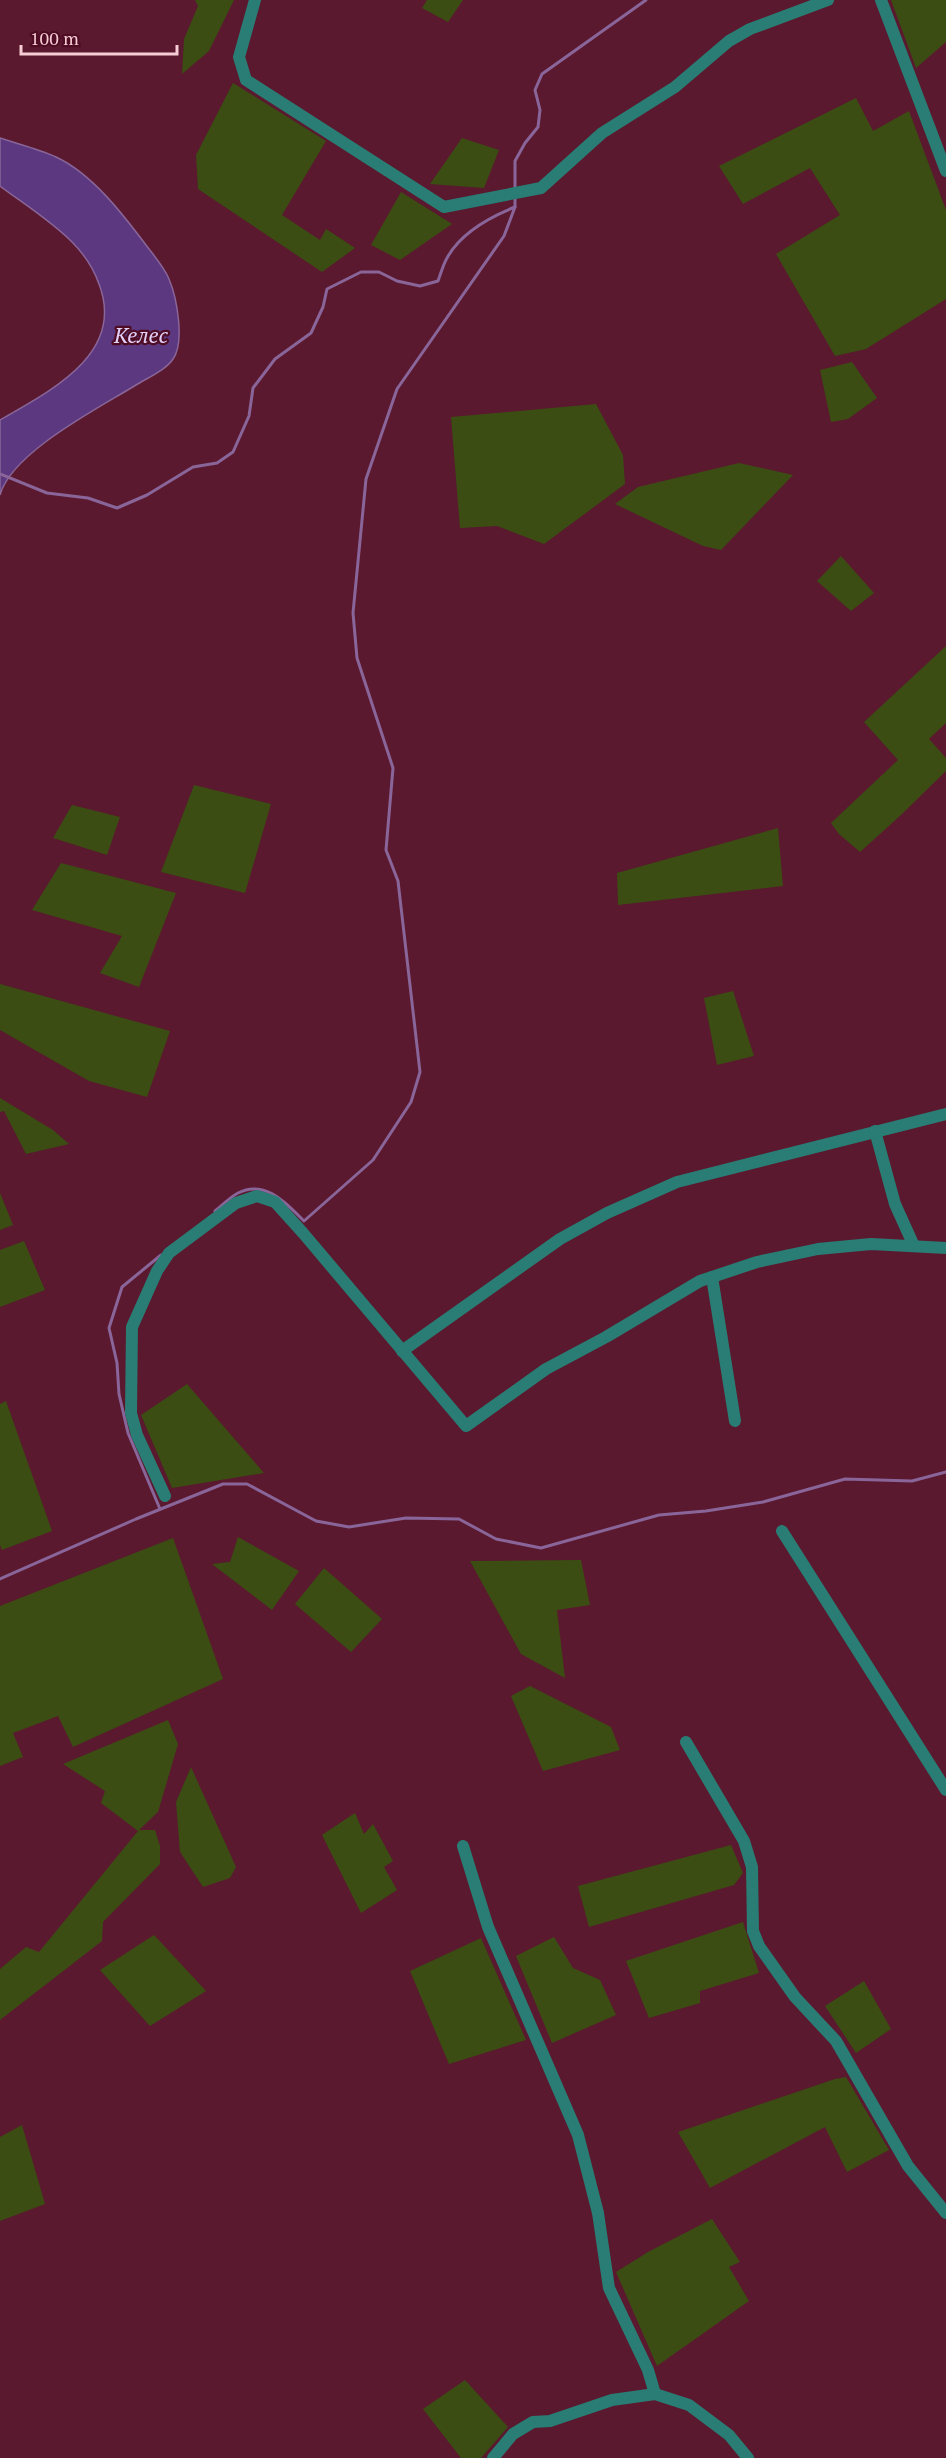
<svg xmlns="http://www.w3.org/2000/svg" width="946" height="2458" font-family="'PT Serif',serif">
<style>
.green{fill:#3b4d13}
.water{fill:#5b387f;stroke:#8a6599;stroke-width:1.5}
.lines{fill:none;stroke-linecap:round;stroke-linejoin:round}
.stream{stroke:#8a6599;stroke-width:3}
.minor{stroke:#297d74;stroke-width:12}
.labels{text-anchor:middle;stroke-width:4.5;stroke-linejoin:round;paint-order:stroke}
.water-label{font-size:22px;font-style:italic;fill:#e2d0fa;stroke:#4e0d24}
</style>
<rect width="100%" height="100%" fill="#5a192e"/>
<!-- green -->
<g class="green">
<polygon points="195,0 234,0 209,51 182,74 184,39 198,6"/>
<polygon points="427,0 463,0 448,22 422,8"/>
<polygon points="891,0 946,0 946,42 916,68"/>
<polygon points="233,83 326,141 282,215 320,240 326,229 355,248 322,272 198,189 196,155"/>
<polygon points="856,98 873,131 909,111 946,210 946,299 866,349 835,356 776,254 840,215 810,168 743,204 719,166"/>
<polygon points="462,138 499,150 484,188 430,184"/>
<polygon points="401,192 452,224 400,260 371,245"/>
<polygon points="852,362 877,398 848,419 831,422 820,370"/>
<polygon points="596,404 623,455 625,484 544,544 497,526 460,528 451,417"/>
<polygon points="739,463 793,475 721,550 703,546 615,504 638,487"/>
<polygon points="841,556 874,593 851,611 817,581"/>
<polygon points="946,646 946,723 929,739 946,758 946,771 901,815 860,852 839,834 831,823 898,760 864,722"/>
<polygon points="194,785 271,804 245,893 161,872"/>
<polygon points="72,805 120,817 107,855 53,838"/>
<polygon points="778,828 783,886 618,905 617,873"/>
<polygon points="61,863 176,893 139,987 100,973 122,936 32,910"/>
<polygon points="0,984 170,1031 147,1097 89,1081 0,1030"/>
<polygon points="733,991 754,1056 717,1065 704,998"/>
<polygon points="0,1098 53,1130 69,1144 26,1154 4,1111 0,1112"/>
<polygon points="0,1193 13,1225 0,1230"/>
<polygon points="24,1241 45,1290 0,1307 0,1250"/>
<polygon points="187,1384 264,1473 172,1488 141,1415"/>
<polygon points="6,1401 52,1531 2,1550 0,1545 0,1404"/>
<polygon points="238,1537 299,1571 272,1610 212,1564 230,1562"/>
<polygon points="173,1538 223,1679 73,1747 58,1716 13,1733 23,1757 0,1766 0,1606"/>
<polygon points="581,1560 590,1605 557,1610 565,1678 521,1654 470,1561"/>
<polygon points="324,1568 382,1619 351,1652 295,1604"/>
<polygon points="530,1686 611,1727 620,1750 543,1771 511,1696"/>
<polygon points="168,1720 178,1744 158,1812 139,1830 155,1830 160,1846 160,1864 103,1922 102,1941 0,2020 0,1969 26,1947 39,1952 138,1831 101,1803 105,1791 63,1764"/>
<polygon points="191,1767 236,1867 230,1878 203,1887 180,1852 176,1802"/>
<polygon points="355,1813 364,1834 373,1824 393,1861 384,1867 397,1890 361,1913 322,1835"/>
<polygon points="731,1845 743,1873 734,1885 589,1927 578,1886"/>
<polygon points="743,1922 759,1973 700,1991 700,2003 649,2018 626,1961"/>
<polygon points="154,1935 206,1991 150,2026 100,1970"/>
<polygon points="554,1937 573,1968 600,1980 616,2015 552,2043 516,1956"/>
<polygon points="481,1938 526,2040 449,2064 410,1971"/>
<polygon points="864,1981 891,2029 856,2053 825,2006"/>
<polygon points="846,2077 889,2150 847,2172 825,2127 710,2188 678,2132 835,2079"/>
<polygon points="22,2125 45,2204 0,2221 0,2137"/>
<polygon points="712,2219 740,2262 729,2267 749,2301 657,2366 616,2272 648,2252"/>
<polygon points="465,2380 508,2427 481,2458 461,2458 423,2409"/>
</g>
<!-- water -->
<path class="water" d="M0,138C18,144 39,149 56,157C93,174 125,217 149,249C156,258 165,269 169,279C177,298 185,342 173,359C166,370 147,378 136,385C99,408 12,452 0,495V420C50,391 126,354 99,284C93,267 85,255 72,242C51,221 24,204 0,186Z"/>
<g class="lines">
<!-- stream -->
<g class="stream">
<polyline points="515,190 515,161 525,143 538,127 540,110 535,90 542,74 646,0"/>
<path d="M0,474L47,493L88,498L117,508L147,495L193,467L217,463L233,452L249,416L253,388L275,359L311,333L323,307L327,289L361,272H379L397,281L420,286L438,281C441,273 443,265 447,258C460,234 490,217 515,207"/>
<path d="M215,1211C222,1206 230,1197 238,1193C265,1179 287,1204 304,1221L373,1160L411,1102L420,1072L398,881L386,850L393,768L357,658L353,613L366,479L397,389L504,236L515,207V197"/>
<polyline points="160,1509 128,1433 119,1394 117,1363 109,1328 122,1287 161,1255"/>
<polyline points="0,1579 136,1519 223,1484 247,1484 316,1521 349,1527 406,1518 459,1519 496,1539 541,1548 659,1515 706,1511 763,1502 845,1479 912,1481 946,1472"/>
</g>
<!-- minor -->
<g class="minor">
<polyline points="255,0 239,57 246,80 444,207 541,188 602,133 675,87 729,41 750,29 828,0"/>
<polyline points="881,0 946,171"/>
<polyline points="875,1131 895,1204 914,1246"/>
<polyline points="712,1277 735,1421"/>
<polyline points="402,1351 560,1239 607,1213 677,1182 946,1114"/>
<polyline points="165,1496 137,1435 131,1413 132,1327 157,1271 169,1253 236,1203 257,1196 275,1202 303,1233 466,1426 546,1369 606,1337 700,1281 757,1262 818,1249 871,1244 946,1248"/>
<polyline points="782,1531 946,1790"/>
<polyline points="686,1742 744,1841 752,1867 753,1931 759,1946 795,1997 836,2041 908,2166 946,2213"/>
<polyline points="463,1846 488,1927 578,2135 598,2213 609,2288 648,2370 655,2394"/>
<polyline points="493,2458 513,2434 533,2422 550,2421 612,2400 655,2394 689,2405 729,2435 748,2458"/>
</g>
</g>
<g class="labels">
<!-- water labels -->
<g class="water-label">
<text x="141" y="343">Келес</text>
</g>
</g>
<!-- scale -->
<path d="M21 45v9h156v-9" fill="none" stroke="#f7cdd5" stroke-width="3"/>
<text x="30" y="45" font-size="18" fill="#f7cdd5" stroke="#4e0d24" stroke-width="4.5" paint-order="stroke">100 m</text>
</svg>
